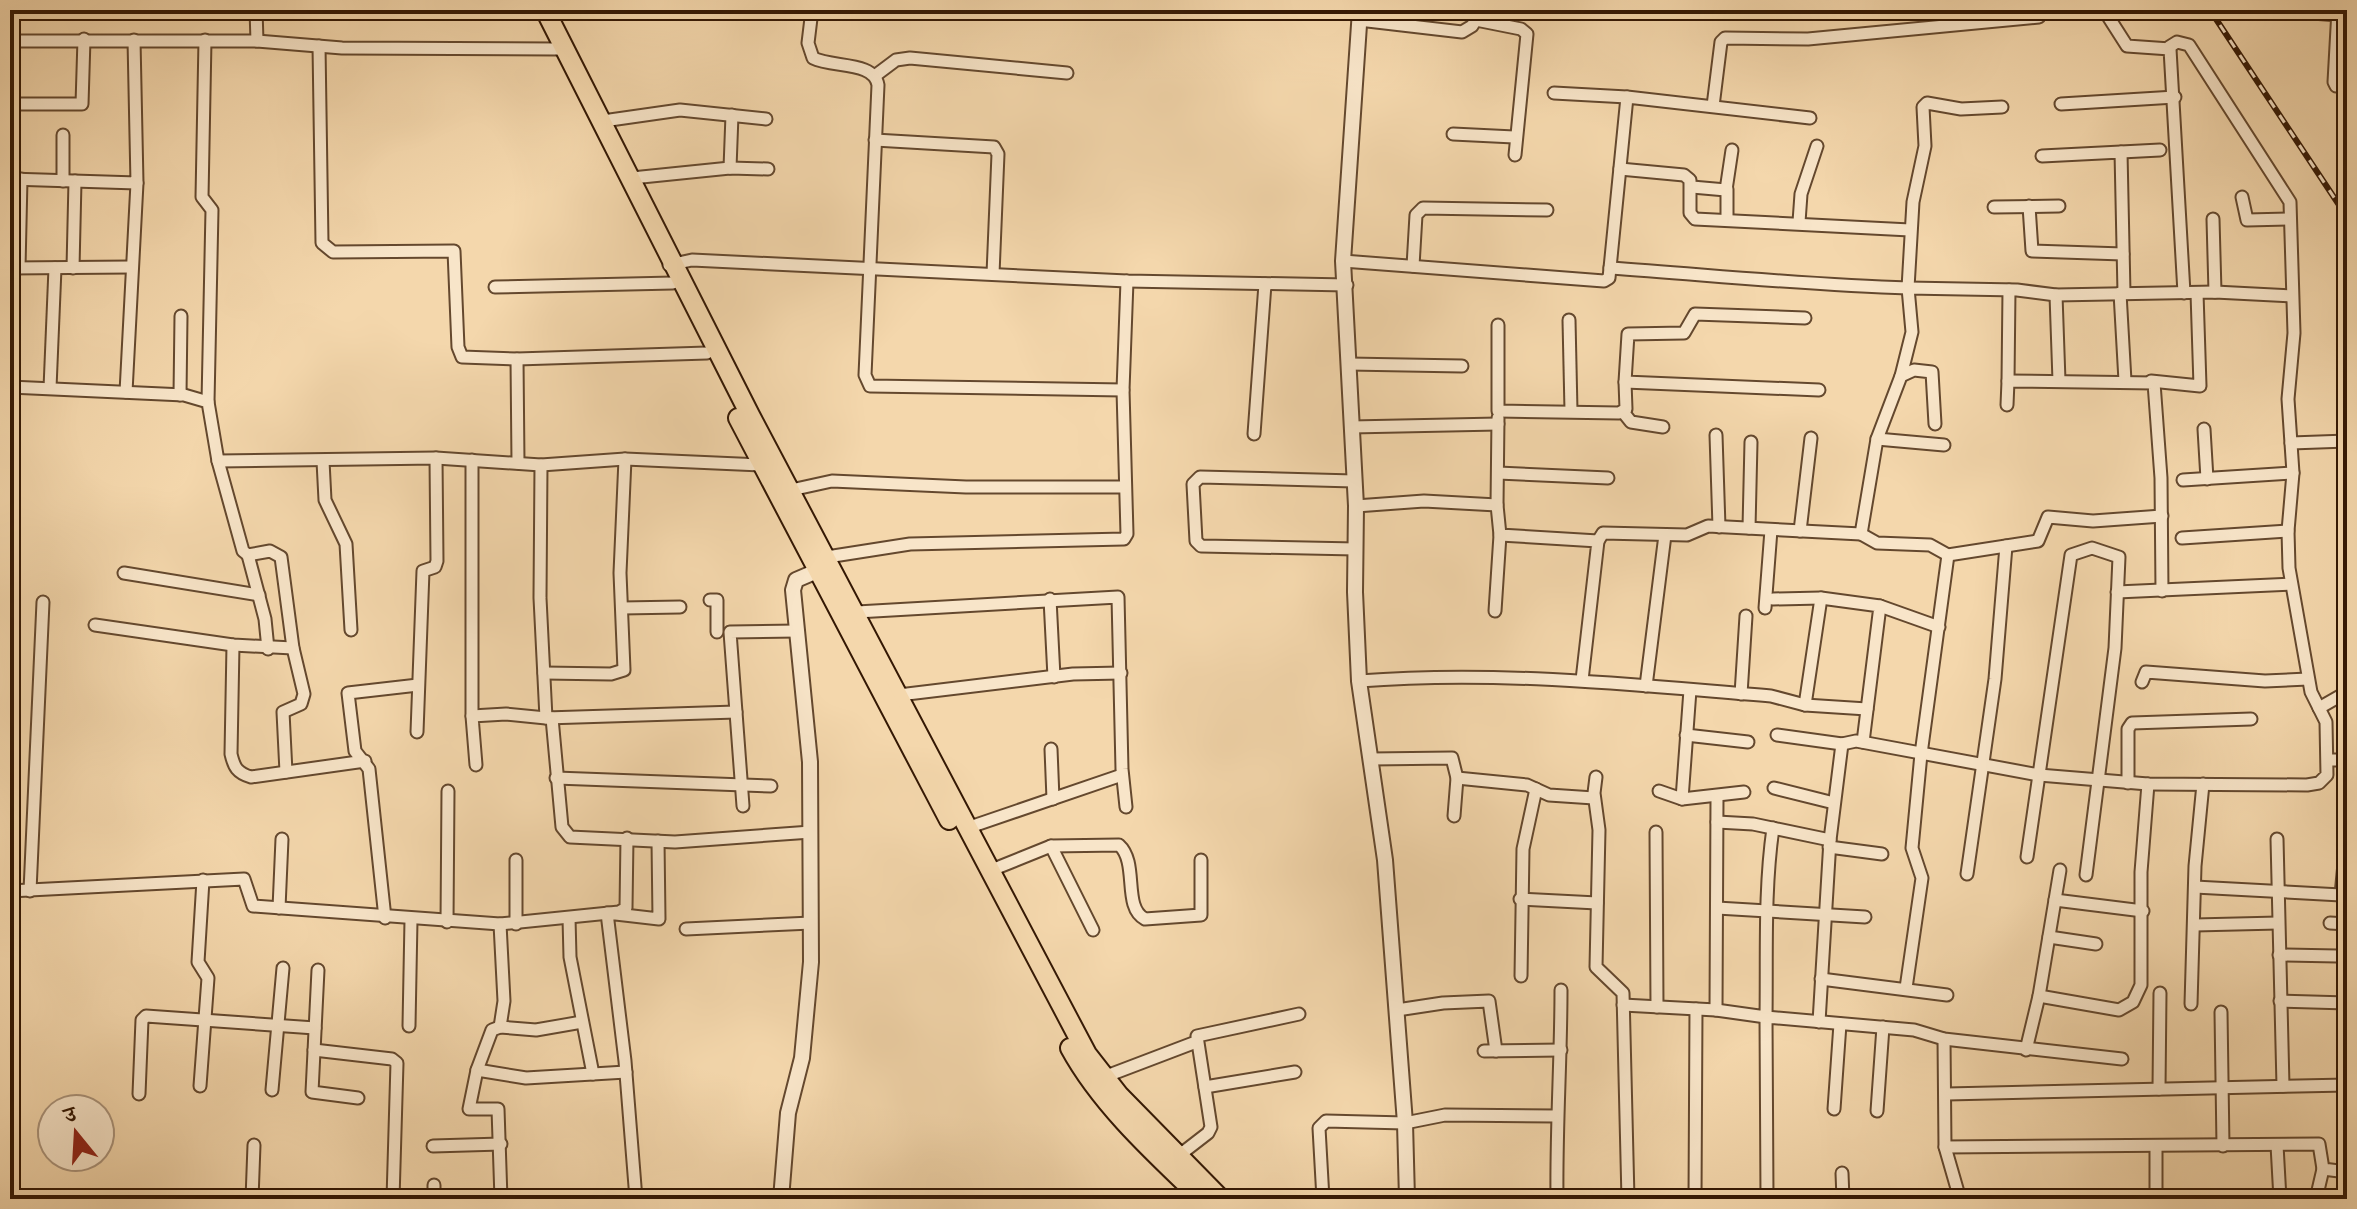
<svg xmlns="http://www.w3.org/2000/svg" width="2357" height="1209" font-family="'IM FELL French Canon','Noto Serif Devanagari',serif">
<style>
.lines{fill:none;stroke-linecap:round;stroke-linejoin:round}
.minor-casing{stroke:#64482e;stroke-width:15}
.tertiary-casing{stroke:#64482e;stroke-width:18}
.primary-casing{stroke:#341804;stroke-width:22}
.minor{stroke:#f8e5c9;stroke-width:11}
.tertiary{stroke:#f8e5c9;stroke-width:14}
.primary{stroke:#f4d7ac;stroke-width:18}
.rail-casing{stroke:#341804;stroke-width:6}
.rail{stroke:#f8e5c9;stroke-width:3;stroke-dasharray:9;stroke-linecap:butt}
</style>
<rect width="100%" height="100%" fill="#f4d7ac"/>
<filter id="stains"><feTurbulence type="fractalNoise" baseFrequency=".0025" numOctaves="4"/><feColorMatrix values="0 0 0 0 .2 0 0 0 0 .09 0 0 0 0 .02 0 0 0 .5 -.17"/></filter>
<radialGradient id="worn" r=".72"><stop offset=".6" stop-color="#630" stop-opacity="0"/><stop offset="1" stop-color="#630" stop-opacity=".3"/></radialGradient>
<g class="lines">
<!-- minor casing -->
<g class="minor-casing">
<g id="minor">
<polyline points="256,10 257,41"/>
<path d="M812,10L808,43L813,58C833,68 874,61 878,85L865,375L870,386L1123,390"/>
<polyline points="2104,10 2127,46 2170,49 2184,293"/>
<polyline points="2274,10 2338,15"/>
<polyline points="2338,10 2334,82 2336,86 2347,86"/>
<polyline points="1359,20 1462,32 1472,26 1482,10"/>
<polyline points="1476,20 1521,29 1527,34 1515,155"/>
<polyline points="205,40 202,197 212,210 208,402"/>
<polyline points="10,41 257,41 342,48 557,49"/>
<polyline points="319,46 322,243 333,252 454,251 458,347 462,357 517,359 707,353"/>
<polyline points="876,75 896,60 910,58 1067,73"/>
<polyline points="1554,93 1627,97"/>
<polyline points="10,104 82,104 84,39"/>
<polyline points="2061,104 2175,97"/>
<polyline points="1713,106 1721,42 1725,38 1808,39 2039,17"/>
<polyline points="603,121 680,110 766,119"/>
<polyline points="1453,134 1514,137"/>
<polyline points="63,135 63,181"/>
<polyline points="875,140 994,147 998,154 993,274"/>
<polyline points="2121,152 2160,150"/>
<polyline points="2042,156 2121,152 2124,293"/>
<polyline points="730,168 732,115"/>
<polyline points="1620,169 1684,175 1690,180 1690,213 1695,219 1910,230"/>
<polyline points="632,178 730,168 768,169"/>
<polyline points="10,179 137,183 134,40"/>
<polyline points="1692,187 1726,190 1732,150"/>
<polyline points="2242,197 2247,220 2290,219"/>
<polyline points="2029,206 2032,251 2123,254"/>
<polyline points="1994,207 2059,206"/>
<polyline points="2213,219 2215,292"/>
<polyline points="1727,220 1727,189"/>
<polyline points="1799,222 1801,194 1817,146"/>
<polyline points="1343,261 1604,281 1609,278 1627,97 1810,118"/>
<polyline points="669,265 692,260 1127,281 1347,285"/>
<polyline points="1413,266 1416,215 1423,208 1547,210"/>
<polyline points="10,268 131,267"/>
<polyline points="19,268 21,179"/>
<polyline points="73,268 75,181"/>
<path d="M1610,268C1710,275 1808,285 1908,288L1913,202L1925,146L1923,107L1927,103L1961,109L2002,107"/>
<polyline points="495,287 673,283"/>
<polyline points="2120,293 2125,381"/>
<polyline points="2056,295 2059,381"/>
<polyline points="1805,318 1695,314 1684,333 1628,334 1625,382 1819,390"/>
<polyline points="1569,320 1571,411"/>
<polyline points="1498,325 1498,411 1619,413 1626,409 1625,382"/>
<polyline points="517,359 518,463"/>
<polyline points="1349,364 1462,366"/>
<polyline points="1901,376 1912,332 1908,288 2017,290 2056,295 2215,292 2292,296"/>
<polyline points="2008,381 2009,290"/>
<polyline points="2151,381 2200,386 2197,293"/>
<polyline points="10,387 184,395 208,402 218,461 436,458 541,465 625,459 761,465"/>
<polyline points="50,388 55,268"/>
<polyline points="126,392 137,183"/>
<polyline points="180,395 181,316"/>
<polyline points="2007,405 2008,381 2154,383 2161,478 2162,591"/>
<polyline points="1623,412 1631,422 1663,427"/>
<polyline points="1351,427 1498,424"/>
<polyline points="2204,429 2207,479"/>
<polyline points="1254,434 1265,284"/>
<polyline points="1716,435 1719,527"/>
<polyline points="1877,439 1944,445"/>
<polyline points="2291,443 2347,441"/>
<polyline points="472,460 472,716"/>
<polyline points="218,461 243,551 248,555 270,551 281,557 293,648 304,694 301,704 283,712 286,772"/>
<polyline points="323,461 325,500 346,544 351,630"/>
<polyline points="541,465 540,598 546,718"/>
<polyline points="1498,473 1608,478"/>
<polyline points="2183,480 2293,473"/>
<polyline points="1354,481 1200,477 1193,484 1196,541 1201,546 1356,549"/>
<polyline points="791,490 832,481 966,487 1124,487"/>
<polyline points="1497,505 1498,418"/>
<polyline points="1356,506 1424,501 1497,505 1500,535 1598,541 1582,680"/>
<polyline points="2344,520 2347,485"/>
<polyline points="1749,528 1751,442"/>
<polyline points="1800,531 1811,438"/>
<polyline points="1861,534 1877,543 1930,545 1948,555 2038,541 2048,517 2093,521 2162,516"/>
<polyline points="2182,538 2288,531"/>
<polyline points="1598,541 1603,533 1687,535 1708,526 1861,534 1877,439 1901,376 1914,370 1932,372 1935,424"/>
<polyline points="248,555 265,619 268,649"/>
<polyline points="827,557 910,544 1124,539 1127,534 1123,390 1127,281"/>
<polyline points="124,573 259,595"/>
<polyline points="2117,592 2291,584"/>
<polyline points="1050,599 1054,677"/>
<polyline points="1773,599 1821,598"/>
<polyline points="710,600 717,600 717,632"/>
<polyline points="1880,606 1939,627"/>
<polyline points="622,608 680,607"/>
<polyline points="1765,608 1771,530"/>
<polyline points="1495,611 1500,535"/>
<polyline points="857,612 1118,597 1122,769 1126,807"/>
<polyline points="95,625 233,645 293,648"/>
<path d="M233,645L231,754C234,767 237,773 251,777L365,761"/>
<polyline points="544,673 611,674 624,670 620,573 625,459"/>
<path d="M1359,681C1498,670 1633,685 1771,696L1805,705L1867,709"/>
<polyline points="2142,682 2146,672 2265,681 2308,679"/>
<polyline points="1646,686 1665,535"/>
<polyline points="1741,694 1746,616"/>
<polyline points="899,695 1073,674 1121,673"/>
<polyline points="1805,705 1821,598 1880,606 1863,742"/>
<polyline points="2319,708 2347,692"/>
<polyline points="552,718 562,827 570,837 675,842 811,832"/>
<polyline points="417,732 423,571 435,567 437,561 436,458"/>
<polyline points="1686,735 1748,742"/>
<polyline points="1777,735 1842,744 1856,741 2039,775 2148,784 2307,785 2319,783 2327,775 2326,722 2311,692 2289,568 2288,531 2293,473 2288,399 2294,333 2290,202 2189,45 2177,42 2169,47"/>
<polyline points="1051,749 1053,799"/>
<polyline points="1371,759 1452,758 1457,778 1454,816"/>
<polyline points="2329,760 2347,760"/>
<polyline points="476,765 472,716 506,714 546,718 736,712"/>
<polyline points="1596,777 1594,793 1599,830 1596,967 1623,993 1628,1199"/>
<polyline points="556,778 771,786"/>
<polyline points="1457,778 1527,785 1549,795 1594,798"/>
<polyline points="2128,783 2128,729 2132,723 2251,719"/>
<polyline points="1774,788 1834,803"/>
<polyline points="1659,791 1682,799 1744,792"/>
<polyline points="1682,799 1690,690"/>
<polyline points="743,806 730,632 797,631"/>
<polyline points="1717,822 1753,824 1830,840"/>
<polyline points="967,828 1122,775"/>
<polyline points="1656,832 1657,1007"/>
<polyline points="2277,839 2283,1086"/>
<polyline points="1051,846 1093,930"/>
<polyline points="1829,847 1882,854"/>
<polyline points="2027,857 2071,555 2092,548 2119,557 2115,648 2086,875"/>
<polyline points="516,860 516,924"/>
<path d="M989,871L1051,846L1119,845C1139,863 1122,907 1145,919L1201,915V860"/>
<polyline points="1967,874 1995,679 2006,546"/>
<polyline points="2195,887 2341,895 2347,832"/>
<polyline points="10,891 244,879 253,906 500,924 619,912 626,908 627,838"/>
<polyline points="30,891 43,602"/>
<polyline points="1520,899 1597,903"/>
<polyline points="2055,900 2060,870"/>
<polyline points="279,908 282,839"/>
<polyline points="1717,908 1865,917"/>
<polyline points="385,918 369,769 355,751 348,693 418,685"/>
<polyline points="569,918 570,957 593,1074"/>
<polyline points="447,922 448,791"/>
<polyline points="2330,923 2347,924"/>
<polyline points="500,924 504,1001 500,1027"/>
<polyline points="2195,925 2278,923"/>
<polyline points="686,929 811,923"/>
<polyline points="2049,937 2096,944"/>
<polyline points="2279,955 2337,956"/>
<polyline points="318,970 312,1092 358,1098"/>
<polyline points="1521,976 1523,849 1536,789"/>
<polyline points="1821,979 1947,995"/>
<polyline points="1906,988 1922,878 1912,848 1921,754 1948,555"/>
<polyline points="2039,996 2119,1010 2133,1002 2141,985 2141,872 2148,784"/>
<polyline points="2280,1001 2347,1003"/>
<polyline points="2191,1004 2195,866 2203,784"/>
<polyline points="1623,1005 1716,1010 1717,798"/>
<polyline points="1397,1010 1443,1003 1489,1001 1496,1051"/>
<path d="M1716,1010L1766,1017C1767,954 1764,891 1773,828"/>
<polyline points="2221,1012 2223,1146"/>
<polyline points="1819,1022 1830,840 1842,744"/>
<polyline points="409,1026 411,920"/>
<polyline points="1944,1039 1945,1147 1960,1199"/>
<polyline points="314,1050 392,1059 397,1063 393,1199"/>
<polyline points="2026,1050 2039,996 2055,900 2143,911"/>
<polyline points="1484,1051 1561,1050"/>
<polyline points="477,1070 526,1078 626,1072"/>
<polyline points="1104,1077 1196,1042"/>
<polyline points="200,1086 208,978 198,962 203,880"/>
<polyline points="1205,1087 1295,1072"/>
<polyline points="2159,1089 2160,993"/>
<polyline points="272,1090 283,968"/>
<polyline points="139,1094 142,1020 146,1016 315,1028"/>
<polyline points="1947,1094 2347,1085"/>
<polyline points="1834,1109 1840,1024"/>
<polyline points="1877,1111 1883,1027"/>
<polyline points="2277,1145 2280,1199"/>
<polyline points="433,1146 501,1144"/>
<polyline points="1945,1147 2319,1144 2323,1169 2347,1172"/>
<polyline points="2156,1147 2156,1199"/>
<polyline points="1177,1157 1208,1133 1211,1127 1197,1036 1299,1014"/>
<polyline points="1842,1173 1843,1199"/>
<polyline points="252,1199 254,1145"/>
<polyline points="434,1199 434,1185"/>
<polyline points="501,1199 498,1109 469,1109 477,1070 492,1030 500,1027 536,1030 582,1022"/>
<polyline points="636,1199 625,1061 607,913 659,919 658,841"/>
<polyline points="1323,1199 1319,1128 1326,1121 1405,1123 1445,1115 1556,1116"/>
<path d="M1557,1199C1556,1129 1561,1060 1561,990"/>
<polyline points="1695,1199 1696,1009"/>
<polyline points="1767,1199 1766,1017 1914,1030 1944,1039 2122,1059"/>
<polyline points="2316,1199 2323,1169"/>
</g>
</g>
<!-- tertiary casing -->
<g class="tertiary-casing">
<g id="tertiary">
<polyline points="1360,10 1343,261 1356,506 1355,592 1359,681 1385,860 1405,1123 1407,1199"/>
<polyline points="781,1199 788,1113 802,1058 811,962 810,762 793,590 796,580 817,571"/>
</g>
</g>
<!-- primary casing -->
<g class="primary-casing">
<g id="primary">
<polyline points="545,10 750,415 1087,1054 1119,1095 1221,1199"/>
<polyline points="738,418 949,820"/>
<path d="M1070,1048C1101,1105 1155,1154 1202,1199"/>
</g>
</g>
<!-- minor -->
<use href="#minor" class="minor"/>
<!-- tertiary -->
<use href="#tertiary" class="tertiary"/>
<!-- primary -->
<use href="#primary" class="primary"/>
<!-- rail casing -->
<g class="rail-casing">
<polyline id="rail" points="2210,10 2347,217"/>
</g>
<!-- rail -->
<use href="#rail" class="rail"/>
</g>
<!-- margin -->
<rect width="2357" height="1209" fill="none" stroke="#f4d7ac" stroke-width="40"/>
<rect x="12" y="12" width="2333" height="1185" fill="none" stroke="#341804" stroke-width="4"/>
<rect x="20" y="20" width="2317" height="1169" fill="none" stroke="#341804" stroke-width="2"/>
<!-- north arrow -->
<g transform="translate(76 1133) rotate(342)"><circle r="38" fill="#f8e5c9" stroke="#aa937a" stroke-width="2"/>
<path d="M0-6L14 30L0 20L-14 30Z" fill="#8f2418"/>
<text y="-12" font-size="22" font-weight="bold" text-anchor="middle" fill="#341804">उ</text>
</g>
<rect width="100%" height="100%" filter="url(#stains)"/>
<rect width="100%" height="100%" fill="url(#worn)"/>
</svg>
